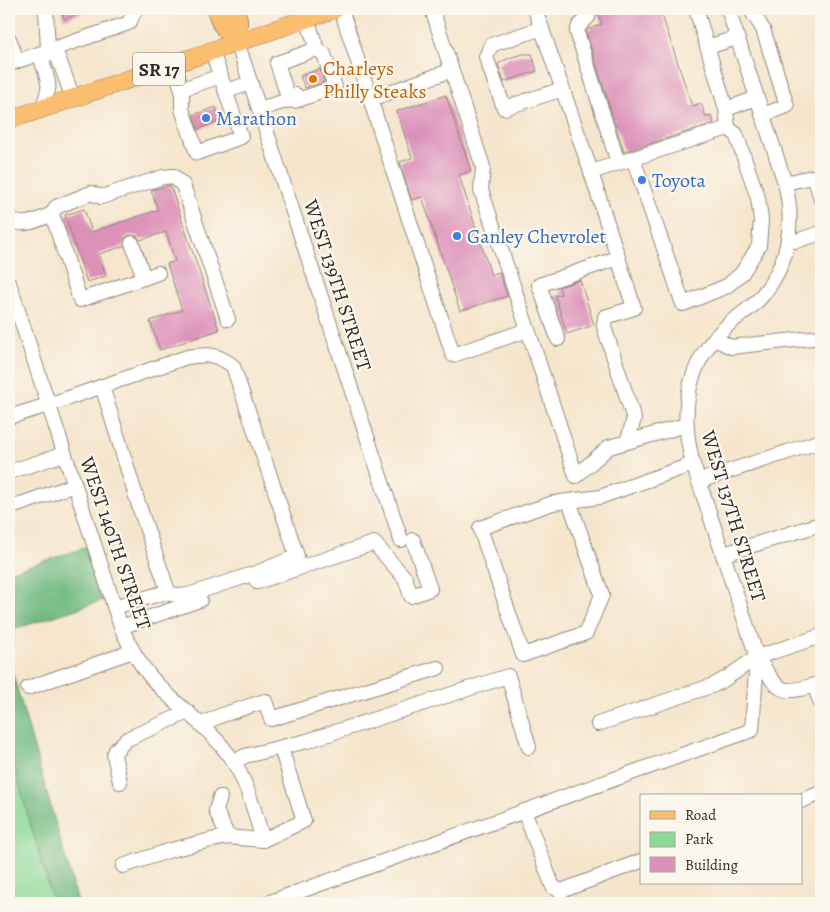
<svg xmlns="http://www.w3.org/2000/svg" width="830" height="912" font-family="Alegreya,serif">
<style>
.green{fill:#8bd997;stroke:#5b8261}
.forest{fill:#70b980;stroke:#4e7256}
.building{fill:#dc91b9}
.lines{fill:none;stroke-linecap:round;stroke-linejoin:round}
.minor-casing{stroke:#90887c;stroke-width:16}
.major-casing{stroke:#90887c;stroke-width:19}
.highway-casing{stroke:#90887c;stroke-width:22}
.minor{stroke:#fff;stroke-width:14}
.major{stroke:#fbbd6e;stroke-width:18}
.highway{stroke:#fbbd6e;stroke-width:20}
.food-dot{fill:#e8710a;stroke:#fbf7ec;stroke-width:2}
.shop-dot{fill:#3f7fe0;stroke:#fbf7ec;stroke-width:2}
.labels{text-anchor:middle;stroke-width:4.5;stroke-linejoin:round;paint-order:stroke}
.shield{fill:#fbf7ec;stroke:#696865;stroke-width:1}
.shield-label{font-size:19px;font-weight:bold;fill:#2b2b2b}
.food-label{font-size:20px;fill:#c56008;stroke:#fbf7ec;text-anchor:start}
.shop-label{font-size:20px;fill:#366cbe;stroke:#fbf7ec;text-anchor:start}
.street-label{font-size:20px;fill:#2b2b2b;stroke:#fbf7ec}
</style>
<rect width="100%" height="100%" fill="#fbf7ec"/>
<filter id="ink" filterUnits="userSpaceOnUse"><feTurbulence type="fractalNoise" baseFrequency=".02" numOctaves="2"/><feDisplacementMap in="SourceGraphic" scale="10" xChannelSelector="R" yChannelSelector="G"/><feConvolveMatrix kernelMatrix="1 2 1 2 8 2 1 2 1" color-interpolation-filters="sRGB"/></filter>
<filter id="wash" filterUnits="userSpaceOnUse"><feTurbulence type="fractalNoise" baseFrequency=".0096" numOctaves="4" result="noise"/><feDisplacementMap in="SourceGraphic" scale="20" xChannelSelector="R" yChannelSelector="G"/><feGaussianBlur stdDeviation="1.12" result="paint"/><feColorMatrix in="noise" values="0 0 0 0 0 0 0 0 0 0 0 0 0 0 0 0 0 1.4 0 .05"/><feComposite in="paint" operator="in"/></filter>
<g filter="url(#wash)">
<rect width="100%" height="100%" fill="#f5e5cc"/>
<!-- green -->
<polygon class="green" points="9,685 77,903 9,903"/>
<!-- forest -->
<g class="forest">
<polygon points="87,547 104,600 15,629 9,658 9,572"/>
<polygon points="9,660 76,895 78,903 53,903 9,749"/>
</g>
<g id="blocks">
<!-- building -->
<g class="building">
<polygon points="61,9 90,9 90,10 64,19"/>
<polygon points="596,9 660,9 692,106 701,103 706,117 711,116 714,123 624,152 586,32 589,29 602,24"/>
<polygon points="523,54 532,54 537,71 504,82 498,64 509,58"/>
<polygon points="320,69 324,82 305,88 300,76"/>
<polygon points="446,95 471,171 459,175 491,275 499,272 507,296 460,311 422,197 412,200 400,162 412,158 397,111"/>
<polygon points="216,107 220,121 198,129 193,115"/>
<polygon points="170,185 219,330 160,350 150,321 182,310 167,264 175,261 166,232 140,240 137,236 130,235 125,238 124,246 99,254 106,276 87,282 65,215 84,209 92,232 158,210 151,190"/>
<polygon points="580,280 594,325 567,334 555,296 561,294 559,287"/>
</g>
</g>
</g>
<g filter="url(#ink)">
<use href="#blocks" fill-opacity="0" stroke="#90887c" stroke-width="1"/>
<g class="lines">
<!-- minor casing -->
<g class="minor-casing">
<g id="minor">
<polyline points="341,9 453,355 528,330 576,476 609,447 627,442 634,419 604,327 605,317 634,308 591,172 535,9"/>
<polyline points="432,9 483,167 481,190 528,330"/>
<polyline points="585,9 588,17 579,26 577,32 618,163"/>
<path d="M728,9L785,183C795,224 789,264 761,297C752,308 739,315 729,324C686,361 679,412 693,464L757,657C780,692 778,697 821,683"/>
<polyline points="750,9 763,29 787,106 762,115"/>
<polyline points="542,28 491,45 486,57 504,108 563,89"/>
<polyline points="9,39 17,61"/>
<polyline points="237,42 401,540"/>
<polyline points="707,47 737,38"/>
<polyline points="48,50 58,57 73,98"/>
<polyline points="9,64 129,23 136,9"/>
<polyline points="173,64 182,89 221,76"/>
<polyline points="182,89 182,109 197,153 241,137 212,51"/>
<polyline points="226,91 251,83"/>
<polyline points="371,99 452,70"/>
<polyline points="289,100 295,101 335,87 324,54 317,49 307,19"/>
<polyline points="289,100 277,63 317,49"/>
<path d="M42,109C51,85 50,86 42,62L48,50L46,9"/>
<polyline points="260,109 289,100 296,95"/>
<polyline points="726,109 757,98"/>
<polyline points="633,158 683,304 727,286 742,273 759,246 761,220 758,198 736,134 728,128"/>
<polyline points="591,172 728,128 726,109 696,9"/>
<polyline points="785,183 812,177 815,179 821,199"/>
<path d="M9,221L12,220C25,228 39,219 52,214"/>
<polyline points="788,240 796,241 821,233"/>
<polyline points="132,243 144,278"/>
<polyline points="158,273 80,300 52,214 56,207 91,193 101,197 163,177 173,176 183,185 228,319"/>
<path d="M9,283L121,627C129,645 138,662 150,676C176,707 211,727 233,761C248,784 255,814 263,840"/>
<polyline points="558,339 539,285 618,258"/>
<polyline points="715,339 731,347 821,337"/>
<polyline points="102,386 139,506 169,594"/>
<path d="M9,417L48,405L187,357C207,354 216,353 233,366L297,556L259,572L185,596L163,593L114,607"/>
<polyline points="627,442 686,425"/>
<polyline points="9,472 64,454"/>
<polyline points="699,481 821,441"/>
<polyline points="569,501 602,595 586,633 523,655 480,528 553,503 600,497 693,464"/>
<polyline points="9,508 75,485"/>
<polyline points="724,554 821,524"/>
<polyline points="257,582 374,543 405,578 411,596 430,589 413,540"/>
<polyline points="121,627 200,600"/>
<polyline points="814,685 821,704"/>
<polyline points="28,688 133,651"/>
<polyline points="202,724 222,715 265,701 271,719 438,668"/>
<polyline points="598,724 714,685 725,679 757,657 821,636"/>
<polyline points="234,762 245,756 307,741 508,676 529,747"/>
<polyline points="120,782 114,755 116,750 127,739 188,712"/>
<polyline points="220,797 216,811 228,837"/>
<polyline points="801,801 821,793"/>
<polyline points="524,811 553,887 561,891 641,861"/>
<polyline points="123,866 171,850 211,840 228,837 263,840 304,821 281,748"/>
<polyline points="267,903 752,730 757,657"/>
</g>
</g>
<!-- major casing -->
<g class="major-casing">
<polyline id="major" points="9,120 335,9"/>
</g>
<!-- highway casing -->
<g class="highway-casing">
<g id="highway">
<polyline points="217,9 222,23 237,42"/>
<polyline points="233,9 237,19 237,42"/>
</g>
</g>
<!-- minor -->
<use href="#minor" class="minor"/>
<!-- major -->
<use href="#major" class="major"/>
<!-- highway -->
<use href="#highway" class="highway"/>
</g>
</g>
<!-- markers -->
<circle class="food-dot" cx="313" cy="79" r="5"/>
<g class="shop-dot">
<circle cx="206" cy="118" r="5"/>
<circle cx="642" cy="180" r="5"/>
<circle cx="457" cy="236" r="5"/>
</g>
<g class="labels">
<!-- shield labels -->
<rect class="shield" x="133" y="52.5" width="52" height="33" rx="4"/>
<g class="shield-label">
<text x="159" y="76">SR 17</text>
</g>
<!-- food labels -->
<g class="food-label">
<text x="323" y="75">Charleys<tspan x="323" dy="23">Philly Steaks</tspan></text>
</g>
<!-- shop labels -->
<g class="shop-label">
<text x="216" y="125">Marathon</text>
<text x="652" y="187">Toyota</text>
<text x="467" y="243">Ganley Chevrolet</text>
</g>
<!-- street labels -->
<g class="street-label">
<text transform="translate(338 285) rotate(72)" y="7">WEST 139TH STREET</text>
<text transform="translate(734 516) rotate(73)" y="7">WEST 137TH STREET</text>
<text transform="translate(116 543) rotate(71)" y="7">WEST 140TH STREET</text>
</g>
</g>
<!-- margin -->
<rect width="830" height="912" fill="none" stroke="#fbf7ec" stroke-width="30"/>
<!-- legend -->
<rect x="640" y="794" width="162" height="90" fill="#fbf7ec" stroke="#a8a59f"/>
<rect x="650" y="811" width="25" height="8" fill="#fbbd6e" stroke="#a8a59f"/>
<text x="685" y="820" font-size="15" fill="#2b2b2b">Road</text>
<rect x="650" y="832" width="25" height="15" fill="#8bd997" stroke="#a8a59f"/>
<text x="685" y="844" font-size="15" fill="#2b2b2b">Park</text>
<rect x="650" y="857" width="25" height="15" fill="#dc91b9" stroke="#a8a59f"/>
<text x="685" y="870" font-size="15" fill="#2b2b2b">Building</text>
</svg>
